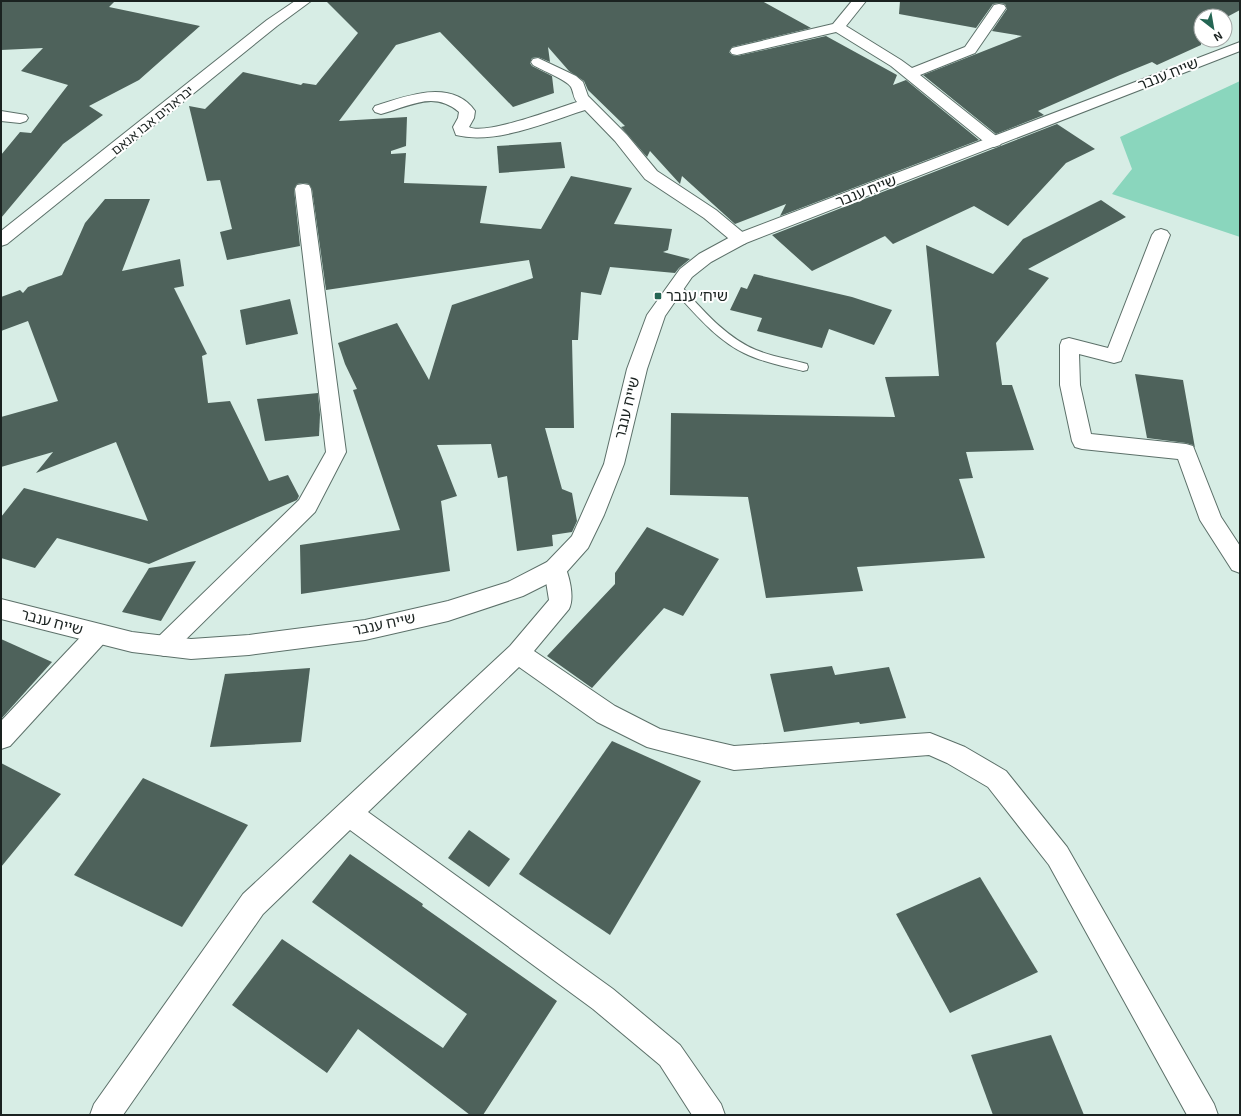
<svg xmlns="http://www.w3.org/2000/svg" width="1241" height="1116" font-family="'Exo 2','Noto Sans Hebrew',sans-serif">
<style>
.green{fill:#8ad6bd}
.building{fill:#4e625b}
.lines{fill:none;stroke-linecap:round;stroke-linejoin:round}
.service-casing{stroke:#5c7069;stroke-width:2}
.minor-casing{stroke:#5c7069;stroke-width:2}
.tertiary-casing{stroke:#5c7069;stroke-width:2}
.service{fill:#fff;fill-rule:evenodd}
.minor{fill:#fff;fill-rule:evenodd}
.tertiary{fill:#fff;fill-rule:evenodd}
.poi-dot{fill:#246553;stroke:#fff;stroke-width:1.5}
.labels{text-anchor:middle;stroke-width:4;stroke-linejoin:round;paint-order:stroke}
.far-street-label{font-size:13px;fill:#1a2220;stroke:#fff}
.street-label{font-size:15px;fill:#1a2220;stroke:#fff}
.poi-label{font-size:15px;fill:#1a2220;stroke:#fff;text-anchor:start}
</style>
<rect width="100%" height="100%" fill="#d7ede5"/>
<!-- green -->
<polygon class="green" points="1240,81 1240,237 1112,194 1132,169 1120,137"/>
<!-- building -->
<g class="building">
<polygon points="1,1 115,1 109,7 200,26 139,80 89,106 103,115 63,144 1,218 1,155 20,132 31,133 68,85 21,71 43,48 1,50"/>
<polygon points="326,1 762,1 811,28 732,47 729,52 732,55 737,56 826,36 897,75 893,85 906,80 979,140 780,216 786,204 735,224 682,176 680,184 650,151 647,157 621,127 625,126 588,90 584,81 569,71 548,47 550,62 538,57 532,58 530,63 532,66 552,76 554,93 513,107 440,32 396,45 339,121 407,117 406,146 391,151 391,154 406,153 404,183 487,186 480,223 541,229 571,176 632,188 614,224 672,229 668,250 663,252 690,259 679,268 675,273 610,267 601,295 581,292 578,340 572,340 574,428 545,428 562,489 572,493 577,521 572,532 552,535 553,546 517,551 507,476 498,478 491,444 437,445 457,496 441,501 450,571 301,594 300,545 400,530 353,390 357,389 345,364 338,343 397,323 429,380 452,305 533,278 529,260 326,290 312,189 309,184 303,183 297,184 294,189 300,246 227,260 220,232 232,229 220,180 207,181 189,106 205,109 243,72 301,85 303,83 316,85 358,33"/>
<polygon points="900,1 1240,1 1240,10 1225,18 1225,16 1201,16 1201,45 1157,65 1152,62 1120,75 1038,111 1044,115 996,134 923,75 1022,36 992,31 1007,9 1005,4 999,3 993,4 976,28 899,14"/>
<polygon points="1057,124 1095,149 1066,163 1008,226 974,206 893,244 885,236 812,271 772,235"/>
<polygon points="561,142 565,168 499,173 497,146"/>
<polygon points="105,199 150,199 122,271 180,259 184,286 174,288 207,354 202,356 208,403 230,401 269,481 288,475 299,496 297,500 149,564 57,538 35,568 1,558 1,517 24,488 148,521 116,442 36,473 53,452 1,467 1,417 58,401 28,321 1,331 1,297 20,290 23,293 28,287 62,275 85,223"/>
<polygon points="1101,200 1126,217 1028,269 1049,278 996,343 1002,385 1012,385 1034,450 966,452 973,478 959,479 985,558 857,567 863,591 766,598 748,497 670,495 671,413 895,417 885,377 939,376 926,245 993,274 1023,239"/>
<polygon points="754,274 852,297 892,310 874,345 829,329 822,348 757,331 762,318 730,310 741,287 747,289"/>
<polygon points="290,299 298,334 246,345 240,310"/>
<polygon points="1135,374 1183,380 1195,448 1193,445 1186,443 1147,438"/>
<polygon points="318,393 320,415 319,436 265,441 257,399"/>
<polygon points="647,527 719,559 683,616 664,608 592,688 547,656 615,584 615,573"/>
<polygon points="196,561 161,621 122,612 149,568"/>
<polygon points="1,639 52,662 1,719"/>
<polygon points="832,666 835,675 889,667 906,718 860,724 859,722 784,732 770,674"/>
<polygon points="310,668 301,742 210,747 225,674"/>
<polygon points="612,741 701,781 610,935 519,874"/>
<polygon points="1,763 61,794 1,867"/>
<polygon points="143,778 248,825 182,927 74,875"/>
<polygon points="469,830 510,859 489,887 448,858"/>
<polygon points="350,854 423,904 422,906 557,1001 483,1115 470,1115 358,1029 327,1073 232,1005 282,939 443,1048 467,1014 312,902"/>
<polygon points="980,877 1038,972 950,1013 896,914"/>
<polygon points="1051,1035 1084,1115 993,1115 971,1055"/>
</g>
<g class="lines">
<!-- service casing -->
<g class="service-casing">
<path id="service" d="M676,284L680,285C702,309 725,337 756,350C773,357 790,359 807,364L808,367L807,370L803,371C783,366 762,362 744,353C715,339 694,312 672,289L671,287L672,285Z"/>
</g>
<!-- minor casing -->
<g class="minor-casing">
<g id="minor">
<polygon points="295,1 311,1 277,26 7,244 1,246 1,231 267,20"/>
<polygon points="852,1 866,1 846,26 901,60 912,68 965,47 994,5 999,4 1004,5 1006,8 975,53 920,75 1000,139 1002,142 1000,145 994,147 988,145 891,66 836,32 737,55 732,54 730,51 732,48 833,24"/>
<path d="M538,58L576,76L583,82L588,96L627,135L657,171L716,210L746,235L749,239L746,243L740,245L734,243L704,218L645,179L615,141L585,110C547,122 495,145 456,135L453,127L458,118L459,112C433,90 409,107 381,114L375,112L373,109L375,106C406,96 452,78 475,111L474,118L469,127C484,136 558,108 577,102C573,97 574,93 571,87C567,80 541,70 533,65L531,62L533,59Z"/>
<polygon points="1,111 26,115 28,118 26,121 20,123 1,121"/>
<polygon points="303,184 309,185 311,189 346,452 315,512 172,653 164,656 156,653 152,646 156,639 299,500 326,452 295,189 297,185"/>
<polygon points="1161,229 1167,231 1170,235 1121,361 1114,363 1079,354 1080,385 1091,434 1186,444 1193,446 1221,517 1240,546 1240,573 1232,570 1200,520 1178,459 1082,449 1075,447 1072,441 1060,385 1060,345 1062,340 1069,338 1108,348 1152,235 1155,231"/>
<path d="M555,560L563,562C569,574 575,597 569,609L534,651L615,706L660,729L734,746L930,733L965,747L1006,771L1067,847L1214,1104L1218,1115H1187L1049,865L988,787L947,763L929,755L734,770L647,747L597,722L519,667L368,812L613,989L680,1045L721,1104L725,1115H692L660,1065L593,1009L350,830L263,914L123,1115H90L94,1104L243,894L510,646L549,600L544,569L547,562Z"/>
<polygon points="98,624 106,627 110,634 106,641 10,746 1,749 1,721 90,627"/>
</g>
</g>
<!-- tertiary casing -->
<g class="tertiary-casing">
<polygon id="tertiary" points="1240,42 1240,51 746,243 711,262 692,277 665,316 647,369 624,464 604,515 588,548 563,576 523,596 448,621 365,640 249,655 191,659 132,652 1,619 1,599 132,632 191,639 249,635 365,620 448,601 508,582 547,562 572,536 604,464 627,369 647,315 680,269 699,254 734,235"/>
</g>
<!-- service -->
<use href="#service" class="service"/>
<!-- minor -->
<use href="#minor" class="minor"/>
<!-- tertiary -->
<use href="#tertiary" class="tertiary"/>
</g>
<!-- markers -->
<rect class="poi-dot" x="654" y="292" width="8" height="8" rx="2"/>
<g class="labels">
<!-- far-street labels -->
<g class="far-street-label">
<text transform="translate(152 120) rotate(-39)" y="5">יבראהים אבו אנאם</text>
</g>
<!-- street labels -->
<g class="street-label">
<text transform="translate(1168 74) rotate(-22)" y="5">שייח ענבר</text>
<text transform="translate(866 191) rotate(-21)" y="5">שייח ענבר</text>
<text transform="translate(627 408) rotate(-76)" y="5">שייח ענבר</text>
<text transform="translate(52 622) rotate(15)" y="5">שייח ענבר</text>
<text transform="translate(384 624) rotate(-12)" y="5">שייח ענבר</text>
</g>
<!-- poi labels -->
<g class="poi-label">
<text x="666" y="301">שיח׳ ענבר</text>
</g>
</g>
<!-- border -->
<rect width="1241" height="1116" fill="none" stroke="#1a2220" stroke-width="4"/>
<!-- north arrow -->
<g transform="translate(1213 28) rotate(149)"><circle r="19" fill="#ffffff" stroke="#a3a7a6"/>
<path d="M0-3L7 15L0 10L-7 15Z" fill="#246553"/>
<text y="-6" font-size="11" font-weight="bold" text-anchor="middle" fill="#1a2220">N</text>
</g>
</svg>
